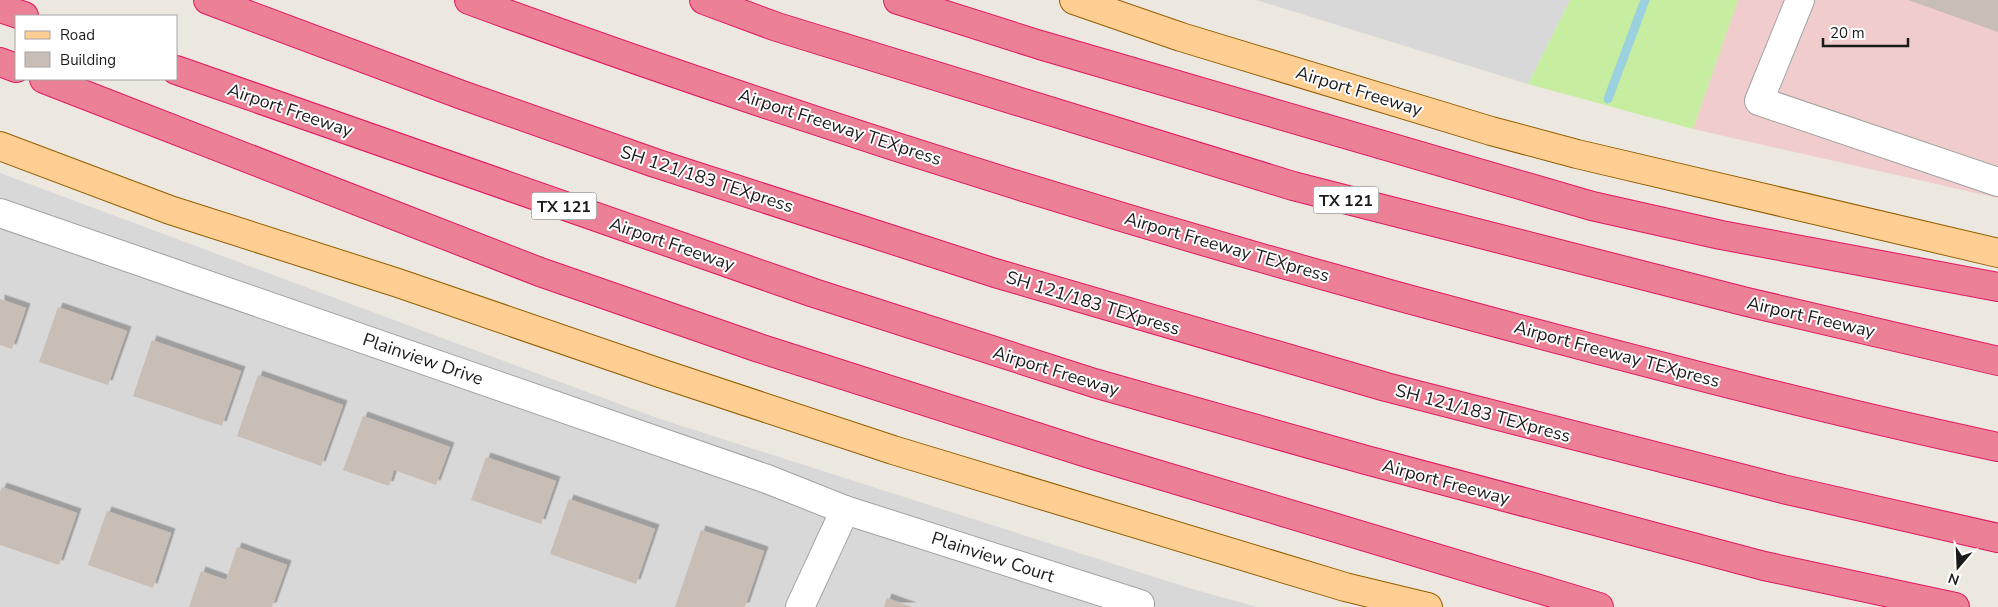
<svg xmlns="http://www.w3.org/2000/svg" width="1998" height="607" font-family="'Nunito Sans',sans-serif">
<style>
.residential{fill:#d9d8d8}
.commercial{fill:#f0cdcc}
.grass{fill:#c7eda0}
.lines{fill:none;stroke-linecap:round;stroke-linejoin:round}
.stream{stroke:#9bd1df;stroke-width:9}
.building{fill:#c9beb5;filter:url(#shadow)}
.minor-casing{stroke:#a2a2a2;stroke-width:30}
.major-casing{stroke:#915e00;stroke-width:30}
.highway-casing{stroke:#e01760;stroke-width:30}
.minor{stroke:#fff;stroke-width:28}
.major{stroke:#ffce92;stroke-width:28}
.highway{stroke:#ec8096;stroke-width:28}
.labels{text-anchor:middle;stroke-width:4;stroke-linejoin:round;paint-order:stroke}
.shield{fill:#fff;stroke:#5f5f5f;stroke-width:1}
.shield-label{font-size:16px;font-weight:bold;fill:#1b1b1b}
.street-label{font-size:18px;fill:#1b1b1b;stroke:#fff}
</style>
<defs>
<filter id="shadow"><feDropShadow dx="4.5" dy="-4.5" stdDeviation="0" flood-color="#0004"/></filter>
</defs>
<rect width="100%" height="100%" fill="#ede8df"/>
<!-- residential -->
<g class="residential">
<polygon points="1256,0 1570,0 1528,84"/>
<polygon points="0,173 657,418 1189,588 1257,607 0,607"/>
</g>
<!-- commercial -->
<polygon class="commercial" points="1738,0 1998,0 1998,198 1693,129"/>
<!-- grass -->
<polygon class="grass" points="1570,0 1738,0 1693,129 1528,84"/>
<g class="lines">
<!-- stream -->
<polyline class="stream" points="1608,99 1645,0"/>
</g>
<!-- building -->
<g class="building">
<polygon points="1908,0 1998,0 1998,32"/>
<polygon points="0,299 26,308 12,349 0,345"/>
<polygon points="58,307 127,331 108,385 39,362"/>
<polygon points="152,340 241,371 222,426 133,396"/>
<polygon points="258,375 343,405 321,466 237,436"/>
<polygon points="363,416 450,447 436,485 394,470 389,486 343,470"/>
<polygon points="486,457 556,481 541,524 471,500"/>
<polygon points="2,487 77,513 59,565 0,545 0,492"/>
<polygon points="569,499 655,529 636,584 550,554"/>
<polygon points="107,511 171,533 153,588 88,565"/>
<polygon points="701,530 764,551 745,607 675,607"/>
<polygon points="237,547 287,565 272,607 189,607 201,571 226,580"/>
<polygon points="887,598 912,607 884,607"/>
</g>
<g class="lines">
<!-- minor casing -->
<g class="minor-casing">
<g id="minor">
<polyline points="1800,0 1759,101 1998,182"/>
<polyline points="0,213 767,479 845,510 1140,604"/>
<polyline points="800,607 845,510"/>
</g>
</g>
<!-- major casing -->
<g class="major-casing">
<g id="major">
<polyline points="1074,0 1181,37 1491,131 1577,154 1998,253"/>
<polyline points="0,146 170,210 398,283 660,373 893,450 1345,587 1428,607"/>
</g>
</g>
<!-- highway casing -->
<g class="highway-casing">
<g id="highway">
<polyline points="208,0 462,95 655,163 995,273 1386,387 1783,489 1998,538"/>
<path d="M469,0C810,125 1157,233 1508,326C1670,369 1833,412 1998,447"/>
<polyline points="704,0 777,27 1293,186 1747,302 1998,361"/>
<polyline points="898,0 1040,45 1592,206 1721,235 1998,287"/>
<polyline points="0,8 24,16"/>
<polyline points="0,62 16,68"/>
<polyline points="176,70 814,293 1094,383 1366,460 1764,566 1955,607"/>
<polyline points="44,79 540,272 759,348 1090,454 1599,607"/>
</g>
</g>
<!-- minor -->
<use href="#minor" class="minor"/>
<!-- major -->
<use href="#major" class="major"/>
<!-- highway -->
<use href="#highway" class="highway"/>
</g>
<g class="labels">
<!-- shield labels -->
<g class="shield">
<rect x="1313.5" y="186.5" width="65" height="27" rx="4"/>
<rect x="531.5" y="192.5" width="65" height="27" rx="4"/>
</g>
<g class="shield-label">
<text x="1346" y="206">TX 121</text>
<text x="564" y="212">TX 121</text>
</g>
<!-- street labels -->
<g class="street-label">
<text transform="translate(1359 91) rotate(17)" y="6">Airport Freeway</text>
<text transform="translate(290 110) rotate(19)" y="6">Airport Freeway</text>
<text transform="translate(840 127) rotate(18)" y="6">Airport Freeway TEXpress</text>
<text transform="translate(707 179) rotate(18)" y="6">SH 121/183 TEXpress</text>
<text transform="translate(672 244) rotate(19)" y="6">Airport Freeway</text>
<text transform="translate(1227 247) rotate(16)" y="6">Airport Freeway TEXpress</text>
<text transform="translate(1093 303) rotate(17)" y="6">SH 121/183 TEXpress</text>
<text transform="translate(1811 317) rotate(13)" y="6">Airport Freeway</text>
<text transform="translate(1617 354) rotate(15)" y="6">Airport Freeway TEXpress</text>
<text transform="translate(423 359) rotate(19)" y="6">Plainview Drive</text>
<text transform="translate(1056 371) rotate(17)" y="6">Airport Freeway</text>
<text transform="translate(1483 413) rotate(15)" y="6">SH 121/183 TEXpress</text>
<text transform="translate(1446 482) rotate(15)" y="6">Airport Freeway</text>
<text transform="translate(993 557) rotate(18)" y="6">Plainview Court</text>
</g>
</g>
<!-- legend -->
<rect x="15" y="15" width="162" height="65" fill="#ffffff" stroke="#a4a4a4"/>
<rect x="25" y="31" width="25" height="8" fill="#ffce92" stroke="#a4a4a4"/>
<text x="60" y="40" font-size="15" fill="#1b1b1b">Road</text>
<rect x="25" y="52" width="25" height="15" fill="#c9beb5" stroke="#a4a4a4"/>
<text x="60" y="65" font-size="15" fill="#1b1b1b">Building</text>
<!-- north arrow -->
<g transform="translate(1958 567) rotate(199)" stroke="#ffffff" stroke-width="4" paint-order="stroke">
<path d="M0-4L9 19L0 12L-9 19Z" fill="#1b1b1b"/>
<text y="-8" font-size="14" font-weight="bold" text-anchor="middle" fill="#1b1b1b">N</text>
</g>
<!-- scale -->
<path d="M1823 38v8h85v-8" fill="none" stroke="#1b1b1b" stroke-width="2.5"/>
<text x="1830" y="38" font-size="15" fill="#1b1b1b" stroke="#ffffff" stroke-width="4" paint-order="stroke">20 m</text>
</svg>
